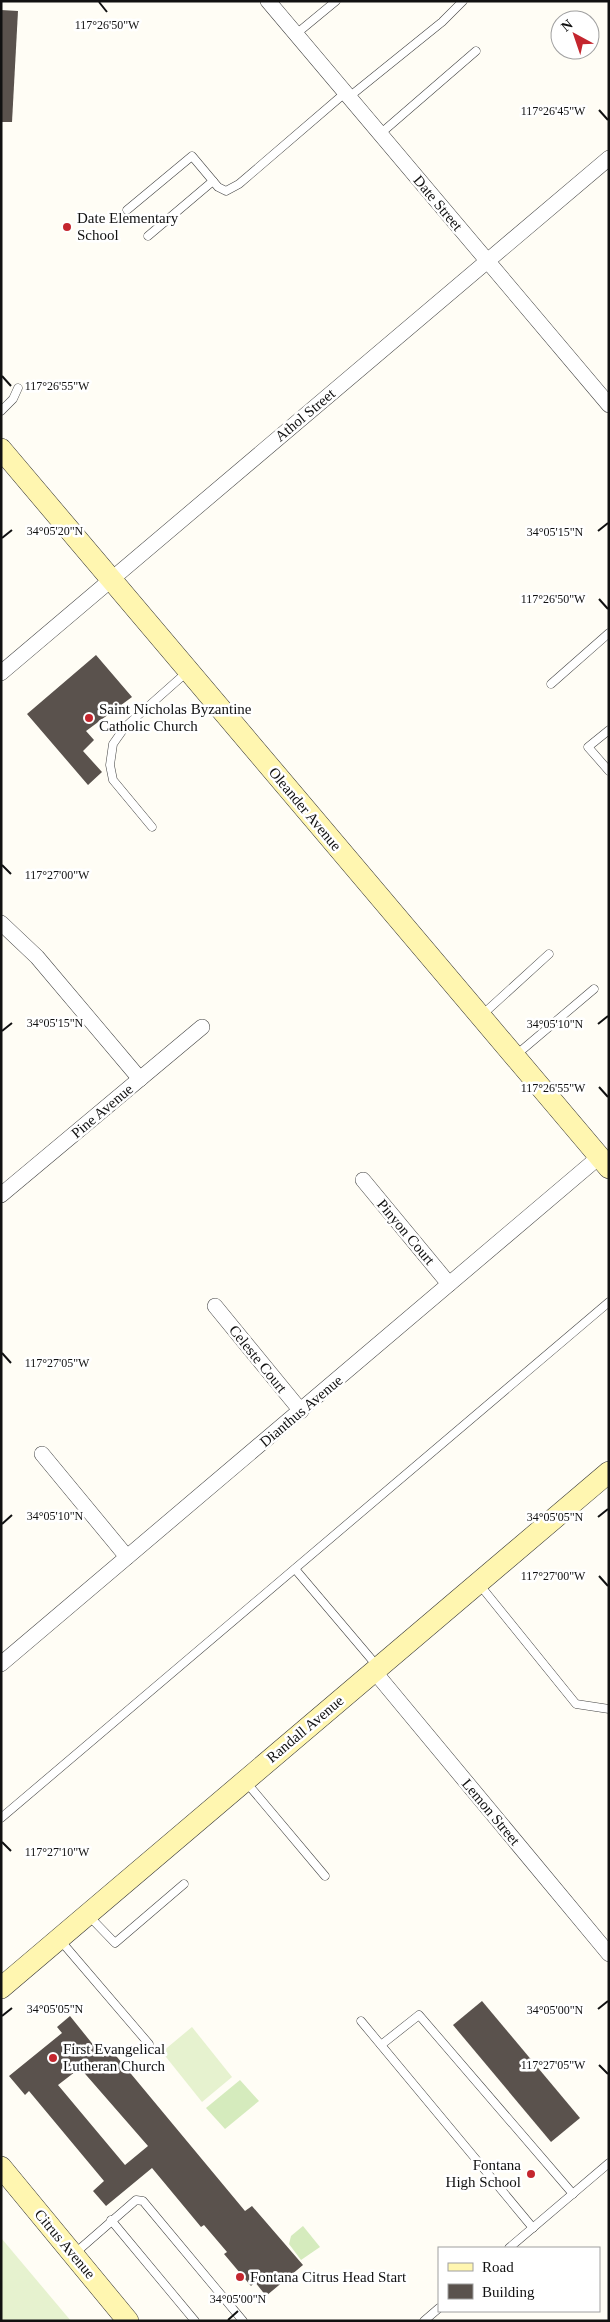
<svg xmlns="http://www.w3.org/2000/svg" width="610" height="2322" font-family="'Times New Roman',serif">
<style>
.green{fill:#d5ebbd}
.pitch{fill:#e6f2cf}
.building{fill:#5a524d;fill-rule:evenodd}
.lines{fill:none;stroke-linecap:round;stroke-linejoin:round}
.lane-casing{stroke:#444;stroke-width:9}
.street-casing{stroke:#444;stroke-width:16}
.secondary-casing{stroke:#333;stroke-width:22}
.lane{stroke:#fff;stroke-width:8}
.street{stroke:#fff;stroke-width:15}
.secondary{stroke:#fff6b0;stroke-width:21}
.ticks{fill:none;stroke:#111;stroke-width:2}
.poi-dot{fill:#c4262e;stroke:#fff;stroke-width:2}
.labels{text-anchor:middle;stroke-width:5;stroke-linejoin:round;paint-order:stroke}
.street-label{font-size:15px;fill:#111;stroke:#fff}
.poi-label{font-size:15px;fill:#111;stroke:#fff;text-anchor:start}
.ticks-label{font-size:12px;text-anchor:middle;fill:#111;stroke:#fff;stroke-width:5;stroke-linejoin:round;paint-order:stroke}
</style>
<rect width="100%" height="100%" fill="#fffdf5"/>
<!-- green -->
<g class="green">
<polygon points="240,2080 259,2101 225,2129 206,2108"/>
<polygon points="303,2226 320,2247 301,2260 289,2244 291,2236"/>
</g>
<!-- pitch -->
<g class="pitch">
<polygon points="192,2027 232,2077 202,2102 162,2052"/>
<polygon points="2,2239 71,2321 1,2321"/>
</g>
<!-- building -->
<g class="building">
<polygon points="1,10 18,11 12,122 1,122"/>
<polygon points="96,655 132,697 86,731 94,740 83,751 102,772 88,785 27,714"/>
<polygon points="482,2001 580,2118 551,2142 453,2025"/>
<path d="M70,2016L103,2057L112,2051L245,2211L252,2206L303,2265L266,2296L255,2282L251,2286L224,2254L227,2252L204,2225L201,2227L152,2168L106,2206L93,2191L104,2181L29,2091L25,2095L9,2076L62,2033L57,2027ZM80,2068L148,2146L125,2165L58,2085Z"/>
</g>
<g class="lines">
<!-- lane casing -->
<g class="lane-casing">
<g id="lane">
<polyline points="296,34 336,1"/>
<polyline points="349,97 442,22 463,1"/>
<polyline points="380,134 476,51"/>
<polyline points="127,210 192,156 218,187 226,191 239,184 345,93"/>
<polyline points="148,236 213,181"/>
<polyline points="1,411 13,399 18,388"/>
<polyline points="551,684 609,633"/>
<polyline points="609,730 588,747 609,771"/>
<polyline points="152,827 113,780 110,765 113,744 125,727 187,672"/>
<polyline points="482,1015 549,954"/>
<polyline points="516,1055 594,989"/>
<polyline points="295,1569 378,1667"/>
<polyline points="479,1584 576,1704 609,1709"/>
<polyline points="246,1782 325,1876"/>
<polyline points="1,1818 609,1302"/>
<polyline points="88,1915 115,1943 184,1884"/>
<polyline points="60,1940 149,2044"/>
<polyline points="361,2021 533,2228"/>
<polyline points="381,2045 419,2015 573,2194"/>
<polyline points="111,2220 195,2321"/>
<polyline points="509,2248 609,2163"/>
<polyline points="74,2254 136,2200 143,2201 243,2321"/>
<polyline points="424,2321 439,2308"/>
</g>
</g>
<!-- street casing -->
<g class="street-casing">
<g id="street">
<polyline points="268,1 609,405"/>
<polyline points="1,673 609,158"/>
<polyline points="1,923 37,957 140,1079"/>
<polyline points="363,1180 449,1284"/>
<polyline points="1,1195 202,1027"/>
<polyline points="215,1306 301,1411"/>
<polyline points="42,1454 127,1557"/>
<polyline points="1,1664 599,1157"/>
<polyline points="374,1671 609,1954"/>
</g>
</g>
<!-- secondary casing -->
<g class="secondary-casing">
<g id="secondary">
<polyline points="1,449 609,1168"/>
<polyline points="1,1988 609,1472"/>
<polyline points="1,2167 128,2321"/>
</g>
</g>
<!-- lane -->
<use href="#lane" class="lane"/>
<!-- street -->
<use href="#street" class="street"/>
<!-- secondary -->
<use href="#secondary" class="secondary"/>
</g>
<!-- ticks -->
<path class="ticks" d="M99,2L107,12M599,110L608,120M2,376L11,386M598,531L608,523M2,538L12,530M599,599L608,609M2,865L11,874M598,1024L608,1016M2,1031L12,1023M599,1087L608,1097M2,1353L11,1363M598,1517L608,1509M2,1524L12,1515M599,1576L608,1586M2,1842L11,1851M598,2009L608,2001M2,2016L12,2008M599,2065L608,2074M228,2320L238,2311"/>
<!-- markers -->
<g class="poi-dot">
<circle cx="67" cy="227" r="5"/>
<circle cx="89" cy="718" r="5"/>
<circle cx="53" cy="2058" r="5"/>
<circle cx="531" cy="2174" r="5"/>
<circle cx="240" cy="2277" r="5"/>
</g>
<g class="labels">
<!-- street labels -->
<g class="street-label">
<text transform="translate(438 203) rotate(50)" y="5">Date Street</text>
<text transform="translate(305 415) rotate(-40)" y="5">Athol Street</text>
<text transform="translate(305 809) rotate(50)" y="5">Oleander Avenue</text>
<text transform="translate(102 1111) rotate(-40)" y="5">Pine Avenue</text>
<text transform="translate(406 1232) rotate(50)" y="5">Pinyon Court</text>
<text transform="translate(258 1359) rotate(51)" y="5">Celeste Court</text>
<text transform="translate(301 1411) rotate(-40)" y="5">Dianthus Avenue</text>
<text transform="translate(305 1729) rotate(-40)" y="5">Randall Avenue</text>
<text transform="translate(491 1812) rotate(50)" y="5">Lemon Street</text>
<text transform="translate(65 2244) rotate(50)" y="5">Citrus Avenue</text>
</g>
<!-- poi labels -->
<g class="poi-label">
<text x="77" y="223">Date Elementary<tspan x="77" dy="17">School</tspan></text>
<text x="99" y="714">Saint Nicholas Byzantine<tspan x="99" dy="17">Catholic Church</tspan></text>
<text x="63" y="2054">First Evangelical<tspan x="63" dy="17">Lutheran Church</tspan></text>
<text x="521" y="2170" text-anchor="end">Fontana<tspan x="521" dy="17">High School</tspan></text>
<text x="250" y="2282">Fontana Citrus Head Start</text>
</g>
</g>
<g class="ticks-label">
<text x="107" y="29">117°26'50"W</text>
<text x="553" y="115">117°26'45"W</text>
<text x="57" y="390">117°26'55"W</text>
<text x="55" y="535">34°05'20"N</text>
<text x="555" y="536">34°05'15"N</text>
<text x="553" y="603">117°26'50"W</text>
<text x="57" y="879">117°27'00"W</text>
<text x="55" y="1027">34°05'15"N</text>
<text x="555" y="1028">34°05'10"N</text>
<text x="553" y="1092">117°26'55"W</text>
<text x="57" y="1367">117°27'05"W</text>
<text x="55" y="1520">34°05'10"N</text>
<text x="555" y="1521">34°05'05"N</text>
<text x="553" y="1580">117°27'00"W</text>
<text x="57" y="1856">117°27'10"W</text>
<text x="55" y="2013">34°05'05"N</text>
<text x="555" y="2014">34°05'00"N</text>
<text x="553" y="2069">117°27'05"W</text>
<text x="238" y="2303">34°05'00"N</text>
</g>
<!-- border -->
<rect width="610" height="2322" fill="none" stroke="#111111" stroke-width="5"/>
<!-- legend -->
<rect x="438" y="2247" width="162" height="65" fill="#ffffff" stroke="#a0a0a0"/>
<rect x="448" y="2263" width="25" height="8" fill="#fff6b0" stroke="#a0a0a0"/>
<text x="482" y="2272" font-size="15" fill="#111111">Road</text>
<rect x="448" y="2284" width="25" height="15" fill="#5a524d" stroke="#a0a0a0"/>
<text x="482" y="2297" font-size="15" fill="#111111">Building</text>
<!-- north arrow -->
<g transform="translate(575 35) rotate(320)"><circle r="24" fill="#ffffff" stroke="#a0a0a0"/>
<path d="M0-4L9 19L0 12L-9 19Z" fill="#c4262e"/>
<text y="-8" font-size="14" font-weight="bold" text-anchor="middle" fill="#111111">N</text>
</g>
</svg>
